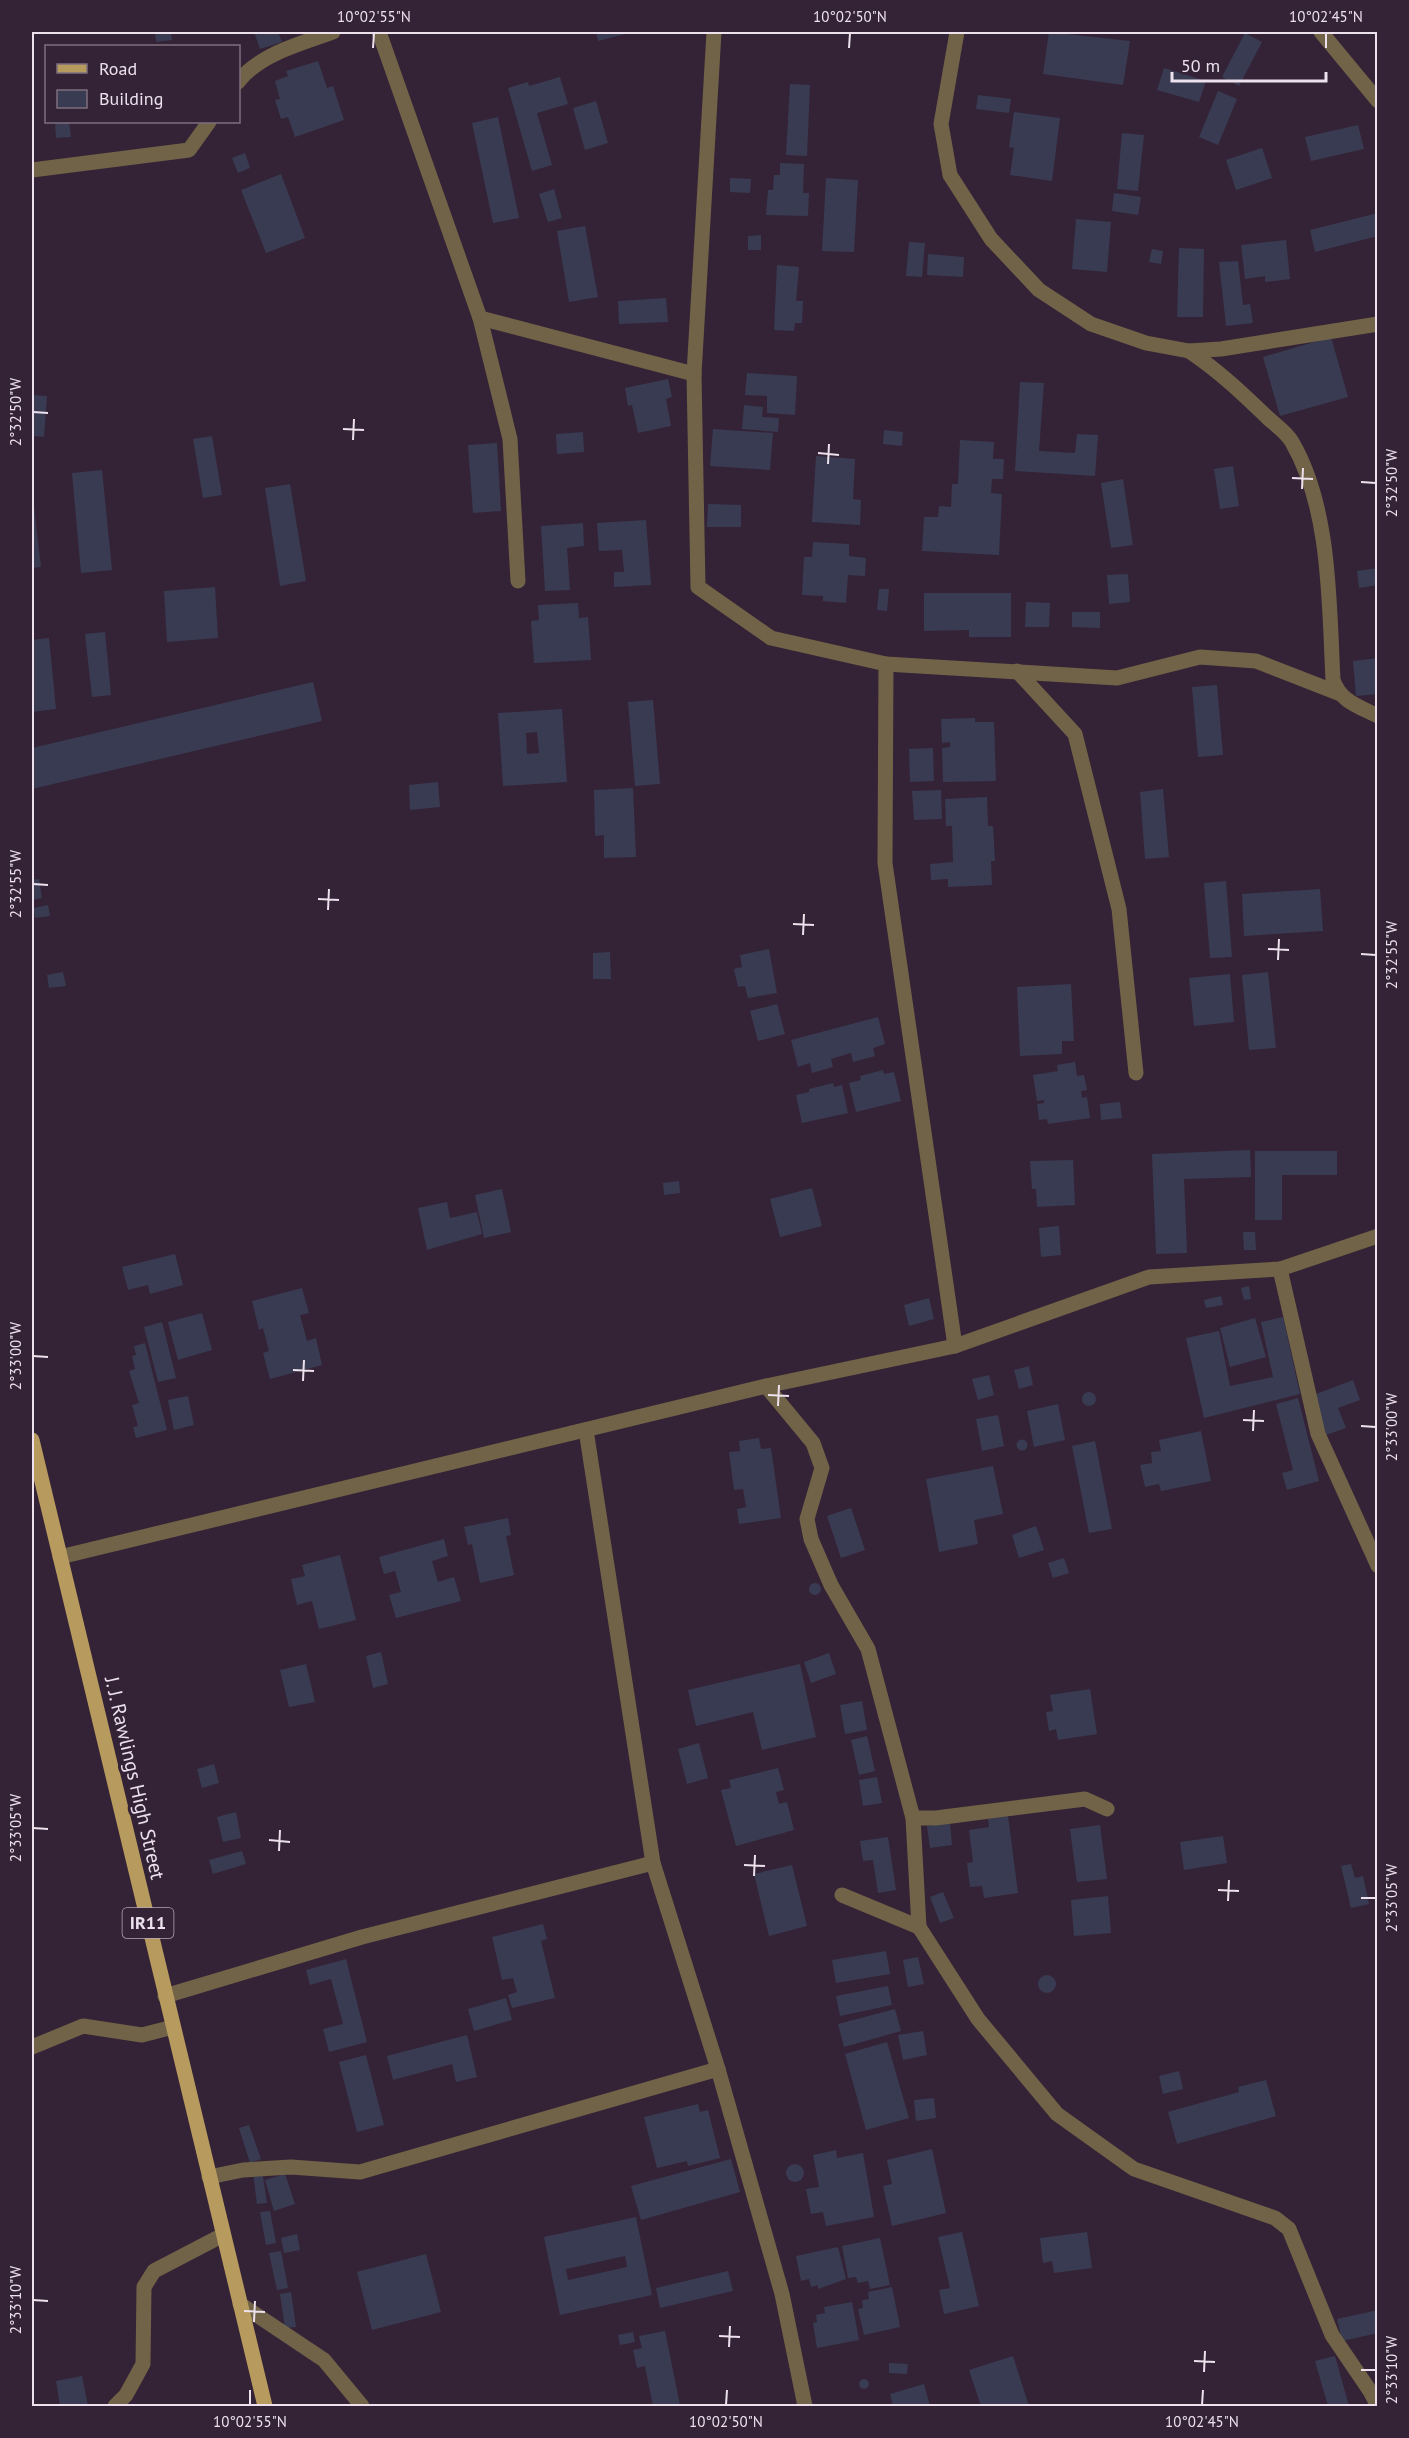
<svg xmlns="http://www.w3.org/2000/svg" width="1409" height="2438" font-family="'PT Sans',sans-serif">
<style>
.building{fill:#393b52;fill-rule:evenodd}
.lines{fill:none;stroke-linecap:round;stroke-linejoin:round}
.minor{stroke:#716347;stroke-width:15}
.major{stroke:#b79a5e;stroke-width:15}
.ticks{fill:none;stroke:#ece1ed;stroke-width:2}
.labels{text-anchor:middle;stroke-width:6;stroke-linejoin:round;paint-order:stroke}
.shield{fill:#342336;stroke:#b5a8b6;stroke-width:1.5}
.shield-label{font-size:18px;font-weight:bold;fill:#ece1ed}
.street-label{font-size:20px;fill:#ece1ed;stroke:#342336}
.neatline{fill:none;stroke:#ece1ed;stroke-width:2}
.ticks-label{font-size:15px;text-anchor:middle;fill:#ece1ed}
</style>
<rect width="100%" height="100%" fill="#342336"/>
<!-- building -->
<g class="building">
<polygon points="155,32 171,32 172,40 156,42"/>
<polygon points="254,32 278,32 282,42 260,49"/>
<polygon points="596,32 624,32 625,34 598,41"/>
<polygon points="1049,32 1130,41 1123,85 1043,74"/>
<polygon points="1245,33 1262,42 1239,86 1222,77"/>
<polygon points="318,61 327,88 333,86 344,120 295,137 288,117 281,119 275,100 280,99 275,81 288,76 286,71"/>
<polygon points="1164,68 1206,81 1199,102 1157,90"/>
<polygon points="560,77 568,104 537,113 552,165 532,171 508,88 528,82 529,86"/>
<polygon points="790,84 810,85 807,156 786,155"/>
<polygon points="1218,91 1237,99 1218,145 1199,137"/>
<polygon points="978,95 1011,99 1009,113 976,109"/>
<polygon points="596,101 608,143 585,150 573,108"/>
<polygon points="1014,112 1060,118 1052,181 1010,175 1014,148 1009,147"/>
<polygon points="498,117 519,218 493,223 472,123"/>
<polygon points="55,122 69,122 71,137 56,138"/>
<polygon points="1358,125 1364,149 1311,161 1305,137"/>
<polygon points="1122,133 1144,135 1138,191 1117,189"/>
<polygon points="1262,148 1272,178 1236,190 1226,160"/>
<polygon points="245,153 250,168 238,173 232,158"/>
<polygon points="780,163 804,164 803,193 809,193 808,216 766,215 768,190 773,190 774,175 780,175"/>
<polygon points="281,174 305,238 266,253 241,190"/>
<polygon points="730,178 751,179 750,193 730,192"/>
<polygon points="826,178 858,180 854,252 822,251"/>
<polygon points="554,189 562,218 548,222 539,194"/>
<polygon points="1114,193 1141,197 1138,215 1112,211"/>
<polygon points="1378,213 1378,236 1315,252 1310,230"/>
<polygon points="1076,219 1111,222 1107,272 1072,269"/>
<polygon points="585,226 598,297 569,302 557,231"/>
<polygon points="761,235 761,250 748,250 748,236"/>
<polygon points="1286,240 1290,279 1265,282 1265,276 1245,279 1241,245"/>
<polygon points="909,242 925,243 922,277 906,276"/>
<polygon points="1179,248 1204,249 1203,317 1177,317"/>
<polygon points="1152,249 1163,251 1161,264 1149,262"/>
<polygon points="928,254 964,257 963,277 927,275"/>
<polygon points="1238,261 1243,305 1250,304 1253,323 1226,326 1219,262"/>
<polygon points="777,265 799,267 796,301 803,301 802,323 795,323 794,331 774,330"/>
<polygon points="666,298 668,322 619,324 618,301"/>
<polygon points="1331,337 1348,397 1280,416 1263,357"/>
<polygon points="747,373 797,376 795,415 767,413 767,396 745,395"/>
<polygon points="668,379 672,397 666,399 671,426 638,433 632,405 628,406 625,388"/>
<polygon points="1020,382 1044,383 1039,451 1075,453 1077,434 1098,435 1095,476 1015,471"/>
<polygon points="32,395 47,396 44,437 32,436"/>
<polygon points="744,405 763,407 762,417 779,418 778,432 742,429"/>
<polygon points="713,429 773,433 770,470 710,466"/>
<polygon points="884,430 903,432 902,446 883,444"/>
<polygon points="583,432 584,452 557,454 556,434"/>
<polygon points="212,436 222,495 203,498 193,439"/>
<polygon points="960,440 994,442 993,459 1004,459 1003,479 992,479 991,493 1002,494 999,555 922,551 924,517 938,517 939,506 951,507 952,484 958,484"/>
<polygon points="497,443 501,511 473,513 468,445"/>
<polygon points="816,456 855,459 853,499 861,500 860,525 812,522"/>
<polygon points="1233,466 1239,506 1220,509 1214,469"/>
<polygon points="102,470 112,570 81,573 72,473"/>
<polygon points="1123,479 1133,545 1111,548 1101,483"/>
<polygon points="290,484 306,581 280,586 265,488"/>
<polygon points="32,489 41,567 32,568"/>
<polygon points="708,504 741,505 741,527 707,527"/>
<polygon points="646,520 651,585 614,587 614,572 624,572 622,550 599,551 597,523"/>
<polygon points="583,523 584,546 567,548 570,590 545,591 541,526"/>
<polygon points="813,542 849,544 849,556 866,558 865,576 848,575 846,603 823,601 823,596 802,595 804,557 812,557"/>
<polygon points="1378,568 1378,585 1359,588 1357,571"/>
<polygon points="1128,574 1130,602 1109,604 1107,575"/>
<polygon points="215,587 218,638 167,642 164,591"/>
<polygon points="879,589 889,589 887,611 877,610"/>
<polygon points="924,593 1011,593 1011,637 969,637 969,630 924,631"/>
<polygon points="1026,602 1050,603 1049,627 1025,627"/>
<polygon points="578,603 579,618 588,617 591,660 534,663 531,621 539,620 538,605"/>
<polygon points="1072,612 1100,612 1100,628 1072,627"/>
<polygon points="105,632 111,695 92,697 85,634"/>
<polygon points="49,638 56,709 32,712 32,640"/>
<polygon points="1378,658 1378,694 1356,696 1353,661"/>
<polygon points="313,682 322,721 32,789 32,748"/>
<polygon points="1217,685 1223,755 1198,757 1192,687"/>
<polygon points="653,700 660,784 635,786 628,702"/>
<path d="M562,709L567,782L503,786L498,713ZM537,732L539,753L527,754L526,733Z"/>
<polygon points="975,718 975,722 994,722 996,781 943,782 942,748 950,747 950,742 942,743 941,719"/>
<polygon points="933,748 934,781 910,782 909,749"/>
<polygon points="438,782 440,807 410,810 409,785"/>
<polygon points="633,788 636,857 604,858 604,835 595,836 594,790"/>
<polygon points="1163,789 1169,857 1145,859 1140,792"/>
<polygon points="941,790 942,819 914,820 912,791"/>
<polygon points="987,797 988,826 993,826 995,861 991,861 992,885 948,887 948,879 931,880 930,864 953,862 952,826 946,826 945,799"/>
<polygon points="39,879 42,898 32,900 32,880"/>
<polygon points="1226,881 1232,957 1210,958 1204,883"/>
<polygon points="1320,889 1323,931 1244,936 1242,894"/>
<polygon points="48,905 50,916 35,918 33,908"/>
<polygon points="769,949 777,993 748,998 745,986 738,987 734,969 742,967 740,955"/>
<polygon points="610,952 611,979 593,979 593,953"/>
<polygon points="63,972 66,986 49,988 47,975"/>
<polygon points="1268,972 1276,1048 1249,1050 1242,975"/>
<polygon points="1230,974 1234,1022 1194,1026 1189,978"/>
<polygon points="1071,984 1074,1041 1062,1041 1062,1054 1020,1056 1017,987"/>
<polygon points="777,1004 785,1034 758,1041 750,1011"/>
<polygon points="878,1017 885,1044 873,1048 875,1056 853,1062 851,1053 831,1059 833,1067 812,1073 810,1063 798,1067 791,1040"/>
<polygon points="1075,1062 1077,1076 1084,1075 1087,1090 1081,1091 1082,1098 1087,1097 1090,1118 1048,1124 1047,1119 1039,1120 1037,1104 1044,1103 1044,1100 1037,1101 1033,1075 1058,1071 1057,1065"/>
<polygon points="883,1070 884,1074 894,1072 901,1101 856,1112 849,1083 861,1080 860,1076"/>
<polygon points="833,1083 834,1087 842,1085 848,1113 802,1123 796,1095 809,1092 809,1089"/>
<polygon points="1120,1102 1122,1118 1101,1120 1100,1104"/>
<polygon points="1250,1150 1251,1177 1184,1179 1187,1253 1156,1254 1152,1154"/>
<polygon points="1255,1151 1337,1151 1337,1175 1282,1175 1282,1220 1255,1220"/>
<polygon points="1073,1160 1075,1205 1037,1207 1036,1189 1032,1189 1030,1161"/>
<polygon points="679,1181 680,1193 664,1195 663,1183"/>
<polygon points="812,1188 822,1226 780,1237 770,1199"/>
<polygon points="502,1189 511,1232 484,1238 475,1195"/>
<polygon points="447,1202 450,1218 477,1212 482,1234 427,1250 418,1208"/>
<polygon points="1059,1226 1061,1255 1041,1257 1039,1228"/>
<polygon points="1243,1232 1255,1232 1256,1250 1244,1250"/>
<polygon points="175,1254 183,1285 150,1294 148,1285 128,1290 122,1267"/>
<polygon points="1249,1286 1251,1299 1244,1300 1241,1288"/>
<polygon points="302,1288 309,1313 300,1315 307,1341 316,1338 322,1365 270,1379 263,1353 269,1351 263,1328 259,1330 252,1301"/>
<polygon points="1221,1296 1223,1305 1206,1308 1204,1300"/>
<polygon points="929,1298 934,1319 909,1326 904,1305"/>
<polygon points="202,1313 212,1350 178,1360 168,1322"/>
<polygon points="1283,1317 1300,1394 1204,1418 1186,1338 1219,1331 1230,1386 1273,1377 1261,1322"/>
<polygon points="1255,1318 1266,1357 1230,1367 1220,1328"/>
<polygon points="162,1322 176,1378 158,1382 144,1327"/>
<polygon points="145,1343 167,1430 136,1438 133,1427 138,1426 132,1405 139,1403 129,1371 135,1369 132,1356 136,1355 134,1346"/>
<polygon points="1029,1366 1033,1385 1019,1389 1014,1370"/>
<polygon points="989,1375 994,1395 978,1400 972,1379"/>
<polygon points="1353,1380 1360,1400 1338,1408 1346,1428 1326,1435 1311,1396"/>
<circle cx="1089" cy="1399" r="7"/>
<polygon points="188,1396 194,1425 174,1430 168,1400"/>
<polygon points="1298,1398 1319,1481 1287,1490 1282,1473 1293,1470 1276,1404"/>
<polygon points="1058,1404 1065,1440 1034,1447 1027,1411"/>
<polygon points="998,1415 1004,1446 982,1451 976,1419"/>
<polygon points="1201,1431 1211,1481 1161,1491 1159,1484 1145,1487 1140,1465 1152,1463 1151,1452 1161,1451 1159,1440"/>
<polygon points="759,1438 761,1449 771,1448 781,1518 739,1524 737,1509 746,1507 743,1489 734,1490 729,1452 740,1451 739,1441"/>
<circle cx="1022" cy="1445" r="5.5"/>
<polygon points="1095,1441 1112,1529 1089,1533 1072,1446"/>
<polygon points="993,1466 1003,1514 974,1520 978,1544 939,1552 926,1479"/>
<polygon points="851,1508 865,1550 841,1558 827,1516"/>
<polygon points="508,1518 511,1535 506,1536 514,1575 480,1583 472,1544 468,1545 464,1527"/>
<polygon points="1036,1526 1044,1550 1019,1558 1012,1535"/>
<polygon points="444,1539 448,1556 432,1561 438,1582 454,1577 461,1601 396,1618 389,1595 401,1592 395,1571 384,1574 379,1557"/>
<polygon points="340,1555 356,1620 319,1629 312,1601 297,1605 291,1579 305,1576 302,1565"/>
<polygon points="1064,1558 1069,1573 1053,1578 1048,1563"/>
<circle cx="815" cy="1589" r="6"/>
<polygon points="381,1652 388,1684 373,1688 366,1656"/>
<polygon points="829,1653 836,1674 811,1683 804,1662"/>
<polygon points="306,1664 315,1702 289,1707 280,1670"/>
<polygon points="800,1664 816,1737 762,1750 753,1712 696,1726 688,1690"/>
<polygon points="1090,1689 1097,1734 1058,1740 1056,1729 1049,1731 1046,1712 1053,1711 1050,1695"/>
<polygon points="862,1701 867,1730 845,1734 840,1705"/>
<polygon points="867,1736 875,1771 859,1775 851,1740"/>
<polygon points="699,1743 708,1778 687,1784 678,1749"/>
<polygon points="214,1764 219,1783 202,1788 197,1769"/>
<polygon points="778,1768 784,1790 776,1792 779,1804 787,1802 794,1830 736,1846 721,1790 731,1788 729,1780"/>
<polygon points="877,1777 882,1803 863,1806 859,1780"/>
<polygon points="236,1812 241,1838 223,1842 217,1817"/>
<polygon points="1008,1816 1018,1893 984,1898 982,1886 970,1887 967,1863 973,1862 969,1830 989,1827 988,1819"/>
<polygon points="950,1823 952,1845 930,1848 927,1826"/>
<polygon points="1100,1825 1107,1879 1077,1882 1070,1829"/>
<polygon points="1223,1836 1227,1863 1184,1870 1180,1842"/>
<polygon points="888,1837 896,1890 878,1893 873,1860 863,1861 860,1841"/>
<polygon points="242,1851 246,1864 213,1874 209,1860"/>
<polygon points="1351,1864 1355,1878 1363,1876 1369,1904 1351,1908 1341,1866"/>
<polygon points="792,1865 807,1926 769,1936 754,1874"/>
<polygon points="943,1892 954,1918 940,1923 930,1897"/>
<polygon points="1108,1896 1111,1933 1074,1936 1071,1900"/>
<polygon points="543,1924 547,1939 541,1941 555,1998 512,2008 508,1995 517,1992 513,1978 502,1980 492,1937"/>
<polygon points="886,1951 890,1974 836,1983 832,1960"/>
<polygon points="918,1957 924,1984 908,1987 903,1960"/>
<polygon points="346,1959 367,2042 329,2052 323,2029 343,2024 331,1979 310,1985 306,1970"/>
<circle cx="1047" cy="1984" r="9"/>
<polygon points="888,1986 892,2005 840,2016 836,1996"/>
<polygon points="506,1998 512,2020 474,2031 468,2009"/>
<polygon points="895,2009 901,2031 844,2047 838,2024"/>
<polygon points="923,2031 927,2055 903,2060 898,2035"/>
<polygon points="467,2035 477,2077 456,2082 452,2064 393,2080 387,2056"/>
<polygon points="887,2042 909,2118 866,2130 845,2054"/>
<polygon points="366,2055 384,2125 357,2132 339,2062"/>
<polygon points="1179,2071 1183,2089 1163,2094 1159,2076"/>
<polygon points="1266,2080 1276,2116 1177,2144 1168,2112 1239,2092 1238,2087"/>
<polygon points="934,2098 936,2118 916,2121 914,2100"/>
<polygon points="698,2104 700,2112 708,2110 720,2158 688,2166 687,2161 657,2168 644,2117"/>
<polygon points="249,2125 261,2159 250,2163 239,2128"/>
<polygon points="932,2149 946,2213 892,2226 883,2186 892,2184 887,2160"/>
<polygon points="836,2150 837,2158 863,2153 874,2217 826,2226 823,2212 811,2214 806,2189 819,2187 813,2155"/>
<polygon points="731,2159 740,2192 641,2220 631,2186"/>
<circle cx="795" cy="2173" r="9"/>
<polygon points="262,2170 267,2203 257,2204 253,2172"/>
<polygon points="285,2174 295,2204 274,2211 265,2180"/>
<polygon points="270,2211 276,2243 266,2245 260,2212"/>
<path d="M636,2217L652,2295L560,2315L544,2237ZM625,2256L627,2267L568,2280L566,2269Z"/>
<polygon points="962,2232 979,2306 944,2314 939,2290 950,2288 938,2237"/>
<polygon points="1087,2232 1092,2268 1054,2273 1052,2261 1043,2263 1040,2238"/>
<polygon points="297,2234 300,2250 284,2253 281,2238"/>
<polygon points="880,2238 890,2285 870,2289 868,2281 858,2283 856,2277 848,2278 842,2246"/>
<polygon points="838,2247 846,2279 818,2289 818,2285 811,2287 809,2279 801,2281 796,2256"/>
<polygon points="281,2251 288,2288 277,2290 269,2253"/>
<polygon points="426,2254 441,2312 372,2330 357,2272"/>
<polygon points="728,2271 733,2291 660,2308 656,2288"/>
<polygon points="892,2287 900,2327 864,2335 858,2309 863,2308 862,2300 869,2299 868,2292"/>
<polygon points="291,2292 296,2327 285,2328 280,2294"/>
<polygon points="852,2302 859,2340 817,2348 813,2323 817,2322 816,2315 825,2313 824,2307"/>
<polygon points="1378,2310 1378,2333 1342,2341 1337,2319"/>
<polygon points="665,2331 680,2405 653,2406 645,2366 637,2368 633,2350 642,2348 639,2336"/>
<polygon points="633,2332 635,2342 620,2345 618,2335"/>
<polygon points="1013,2356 1029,2406 981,2406 969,2370"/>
<polygon points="1335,2356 1349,2406 1328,2406 1315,2361"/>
<polygon points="889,2363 908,2364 907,2374 889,2373"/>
<polygon points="82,2376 88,2406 60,2406 56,2381"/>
<circle cx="864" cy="2384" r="5"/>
<polygon points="924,2384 930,2406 893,2406 890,2394"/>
</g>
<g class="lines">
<!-- minor -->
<g class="minor">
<polyline points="379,32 480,318 510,439 518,581"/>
<polyline points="714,32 694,374 698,587 771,638 886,664 1117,678 1200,657 1256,661 1338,693"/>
<polyline points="957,32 941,124 950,175 991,239 1039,290 1091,324 1146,343 1189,351 1221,349 1378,324"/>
<polyline points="1321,32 1378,101"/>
<path d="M238,82C259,54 303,43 333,32"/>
<polyline points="32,170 189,150 209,122"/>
<polyline points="480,318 694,374"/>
<path d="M1189,351C1219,371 1243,394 1269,419C1277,426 1287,433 1292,442C1331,509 1329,605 1333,680C1341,702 1358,706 1378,716"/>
<polyline points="886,664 885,863 955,1346"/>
<polyline points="1017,671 1075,734 1119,909 1136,1073"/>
<polyline points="1280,1269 1318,1434 1378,1566"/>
<polyline points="766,1386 813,1443 822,1468 807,1519 811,1539 831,1585 868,1649 913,1818 919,1927"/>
<polyline points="586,1430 653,1863 718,2069 782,2294 805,2406"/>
<polyline points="60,1557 766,1386 955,1346 1149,1277 1280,1269 1378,1236"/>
<polyline points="913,1818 936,1818 1085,1799 1107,1809"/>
<polyline points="842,1895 919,1927 978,2019 1057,2114 1134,2169 1275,2218 1289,2229 1332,2335 1370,2391 1378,2406"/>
<polyline points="165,1996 362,1937 653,1863"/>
<polyline points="32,2047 83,2026 142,2035 173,2027"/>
<polyline points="209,2177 243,2170 291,2167 360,2172 718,2069"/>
<polyline points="240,2304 324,2360 362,2406"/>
<polyline points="115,2406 126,2395 143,2364 144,2287 154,2271 223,2235"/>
</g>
<!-- major -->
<polyline class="major" points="32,1440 265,2406"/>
</g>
<!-- ticks -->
<path class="ticks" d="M373,48L374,33M849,48L850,33M1326,48V33M33,412L48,413M343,429L364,430M353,440L354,419M818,453L839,455M828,464L829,444M1292,478L1313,479M1361,482L1376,483M1302,489L1303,468M33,884L48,885M318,899L339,900M328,910L329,889M793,924L814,925M803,935L804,914M1268,949L1289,950M1361,954L1376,955M1278,960L1279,939M33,1356L48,1357M293,1370L314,1371M303,1381L304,1360M768,1395L789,1396M778,1406L779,1385M1243,1420L1264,1421M1361,1426L1376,1427M1253,1431L1254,1410M33,1828L48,1829M269,1840L290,1842M279,1851L280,1830M744,1865L765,1866M754,1876L755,1855M1218,1890L1239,1891M1361,1898H1376M1228,1901L1229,1880M33,2300L48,2301M244,2311L265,2312M254,2322L255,2301M719,2336L740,2337M729,2347L730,2326M1194,2361L1215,2362M1361,2370H1376M1204,2372L1205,2351M250,2405V2390M726,2405L727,2390M1202,2405L1203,2390"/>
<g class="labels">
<!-- shield labels -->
<rect class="shield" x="122.5" y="1908" width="51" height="30" rx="4.5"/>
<g class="shield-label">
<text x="148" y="1929">IR11</text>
</g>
<!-- street labels -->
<g class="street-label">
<text transform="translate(135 1778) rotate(77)" y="7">J. J. Rawlings High Street</text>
</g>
</g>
<!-- border -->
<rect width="1409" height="2438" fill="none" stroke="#342336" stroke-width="66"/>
<!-- legend -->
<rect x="45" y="45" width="195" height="78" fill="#342336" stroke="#7e6f7f" stroke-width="1.5"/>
<rect x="57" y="64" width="30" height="9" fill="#b79a5e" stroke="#7e6f7f" stroke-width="1.5"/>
<text x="99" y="75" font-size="18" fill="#ece1ed">Road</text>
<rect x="57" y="90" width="30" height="18" fill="#393b52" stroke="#7e6f7f" stroke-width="1.5"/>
<text x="99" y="105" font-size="18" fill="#ece1ed">Building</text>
<!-- scale -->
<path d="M1172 72v9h154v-9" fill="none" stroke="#ece1ed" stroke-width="3"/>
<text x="1181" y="72" font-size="18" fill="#ece1ed" stroke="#342336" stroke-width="4.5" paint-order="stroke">50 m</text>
<rect x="33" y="33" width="1343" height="2372" class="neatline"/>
<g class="ticks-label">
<text x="374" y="22">10°02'55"N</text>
<text x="850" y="22">10°02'50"N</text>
<text x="1326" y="22">10°02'45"N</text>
<text transform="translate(16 412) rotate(-90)" y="5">2°32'50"W</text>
<text transform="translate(1392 483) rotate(-90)" y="5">2°32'50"W</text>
<text transform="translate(16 884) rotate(-90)" y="5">2°32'55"W</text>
<text transform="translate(1392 955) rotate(-90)" y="5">2°32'55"W</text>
<text transform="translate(16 1356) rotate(-90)" y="5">2°33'00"W</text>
<text transform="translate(1392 1427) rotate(-90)" y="5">2°33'00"W</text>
<text transform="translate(16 1828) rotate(-90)" y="5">2°33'05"W</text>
<text transform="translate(1392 1898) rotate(-90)" y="5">2°33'05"W</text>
<text transform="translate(16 2300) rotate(-90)" y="5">2°33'10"W</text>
<text transform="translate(1392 2370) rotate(-90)" y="5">2°33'10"W</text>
<text x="250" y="2427">10°02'55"N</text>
<text x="726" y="2427">10°02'50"N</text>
<text x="1202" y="2427">10°02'45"N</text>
</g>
</svg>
